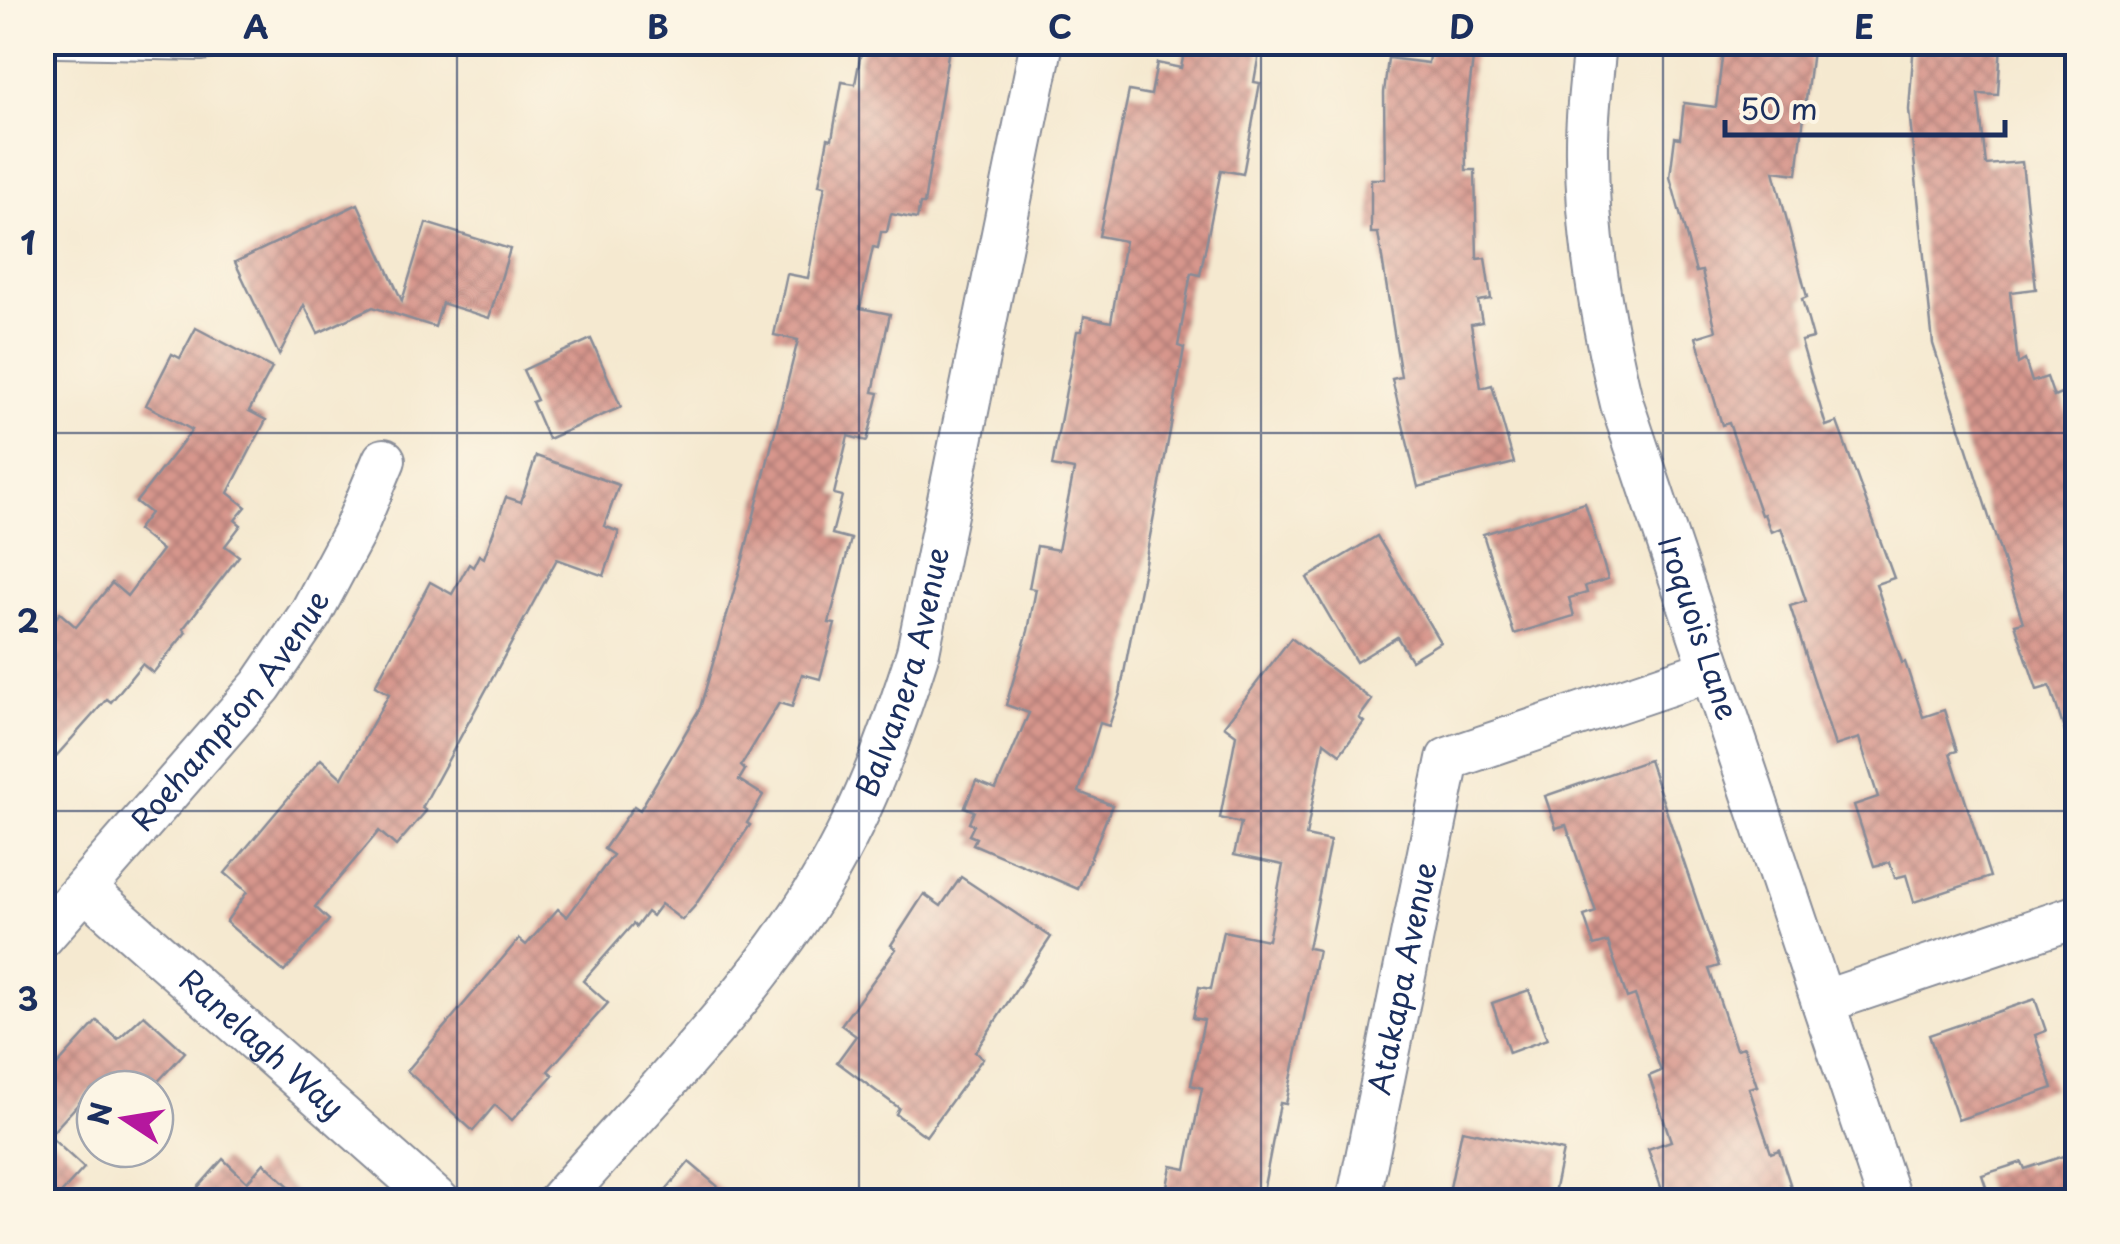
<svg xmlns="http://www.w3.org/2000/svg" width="2120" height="1244" font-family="'Playpen Sans',sans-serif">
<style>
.building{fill:url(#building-cross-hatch)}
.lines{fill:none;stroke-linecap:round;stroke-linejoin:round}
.lane-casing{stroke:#888c97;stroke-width:26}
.street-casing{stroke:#888c97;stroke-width:46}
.lane{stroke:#fff;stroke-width:22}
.street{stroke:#fff;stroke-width:42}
.grid{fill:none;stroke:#1b2f5e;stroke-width:2.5;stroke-opacity:0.55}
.labels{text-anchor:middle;stroke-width:8;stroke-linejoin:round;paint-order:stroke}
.street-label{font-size:30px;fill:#1b2f5e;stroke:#fcf5e5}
.neatline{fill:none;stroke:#1b2f5e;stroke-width:4}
.grid-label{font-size:32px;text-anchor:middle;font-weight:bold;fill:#1b2f5e}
</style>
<defs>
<pattern id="building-cross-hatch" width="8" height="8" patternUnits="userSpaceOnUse" patternTransform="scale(2.5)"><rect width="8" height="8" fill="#d8978d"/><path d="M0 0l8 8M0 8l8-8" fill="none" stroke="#ae7c76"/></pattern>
</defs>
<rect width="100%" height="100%" fill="#fcf5e5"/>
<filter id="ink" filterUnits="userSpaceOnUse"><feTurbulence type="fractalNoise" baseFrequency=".01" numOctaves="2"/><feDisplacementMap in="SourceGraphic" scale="20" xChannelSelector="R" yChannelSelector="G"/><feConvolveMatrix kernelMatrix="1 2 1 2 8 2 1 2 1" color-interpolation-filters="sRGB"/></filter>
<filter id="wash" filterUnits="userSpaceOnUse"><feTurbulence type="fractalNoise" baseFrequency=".0048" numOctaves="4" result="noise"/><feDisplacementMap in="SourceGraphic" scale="40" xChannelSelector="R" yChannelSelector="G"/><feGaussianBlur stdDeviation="2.25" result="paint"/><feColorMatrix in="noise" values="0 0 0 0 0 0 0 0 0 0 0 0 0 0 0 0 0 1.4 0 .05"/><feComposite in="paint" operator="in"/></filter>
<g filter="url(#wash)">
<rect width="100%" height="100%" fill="#f5e9d0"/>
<g id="blocks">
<!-- building -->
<g class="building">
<polygon points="863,42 950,42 924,204 920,204 917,219 891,214 887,232 881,232 878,248 873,247 860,308 890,314 873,392 879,393 867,441 848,436 834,494 842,496 832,534 851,539 829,623 835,624 820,679 802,674 792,707 779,703 741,766 745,770 739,780 763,795 747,823 750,825 694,907 682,920 661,904 652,916 647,912 636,927 633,924 583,981 608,1003 548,1071 553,1075 512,1120 495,1105 473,1131 407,1071 519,939 526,945 558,909 567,917 613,855 604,849 634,806 640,810 700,708 742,563 798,340 774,335 787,274 808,278 825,186 819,185 828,138 832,139 842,82 855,84"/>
<polygon points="1186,42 1261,42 1254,82 1260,83 1243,174 1221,170 1200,275 1191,273 1178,346 1184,348 1170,431 1120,694 1109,726 1100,723 1079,792 1112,805 1078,889 973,844 976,838 969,835 974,825 969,823 974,811 965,807 976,781 996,789 1029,713 1006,705 1028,631 1036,589 1029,588 1037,546 1058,550 1074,470 1052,466 1077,331 1082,331 1084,316 1111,322 1125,241 1099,236 1129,91 1151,95 1157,63 1181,68"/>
<polygon points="1431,42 1475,42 1465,124 1466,170 1475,170 1477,259 1485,258 1491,299 1478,301 1482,322 1471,324 1481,388 1492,385 1514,463 1418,487 1392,379 1401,377 1378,233 1371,233 1371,179 1385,179 1384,93 1388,58 1428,63"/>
<polygon points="1724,42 1813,42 1797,174 1774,171 1807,297 1802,299 1813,338 1801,341 1826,426 1837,422 1894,578 1876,584 1902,663 1905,662 1923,717 1944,710 1957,751 1950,753 1990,877 1914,902 1906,875 1895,878 1890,862 1874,866 1854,805 1878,797 1859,738 1835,746 1790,606 1806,601 1781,528 1771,532 1764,514 1761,515 1729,423 1722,425 1696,337 1716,331 1702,271 1696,272 1670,177 1675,137 1680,138 1684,103 1716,107"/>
<polygon points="1914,42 2001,42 1998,95 1978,94 1986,165 2022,162 2036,289 2010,292 2018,364 2025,360 2032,382 2047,377 2054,397 2061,394 2078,445 2078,750 2071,751 2050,686 2037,690 2015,624 2023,622 1933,344 1909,110"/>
<polygon points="358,204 402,301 426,223 510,249 489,318 442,303 435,327 373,307 318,333 304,305 279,355 235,262"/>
<polygon points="196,328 272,368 249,411 266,420 228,493 246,507 235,520 241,525 225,546 239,556 183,629 186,632 153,673 142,664 111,702 107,699 42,772 42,634 60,613 76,627 112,583 127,596 162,550 137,530 150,513 136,502 192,430 146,405 172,354 180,358"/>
<polygon points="591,339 621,407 548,439 532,402 537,400 523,370"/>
<polygon points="536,456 619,485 604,526 619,532 604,576 557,559 422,808 426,811 396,846 379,831 315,907 329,920 284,972 226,922 247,892 225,873 321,759 342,778 389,694 375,686 430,582 452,594 469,564 473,567 479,555 484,558 506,497 521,502"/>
<polygon points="1585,503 1608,579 1585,586 1587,593 1569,598 1574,616 1514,634 1483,534"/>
<polygon points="1377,536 1440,642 1411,660 1397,637 1356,662 1307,578"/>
<polygon points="1291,638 1372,700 1359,718 1364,722 1340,754 1324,742 1306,836 1330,841 1308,948 1318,950 1286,1104 1280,1103 1261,1202 1164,1202 1171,1166 1186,1169 1202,1088 1191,1085 1204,1020 1193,1018 1199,987 1211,989 1223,931 1268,940 1283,865 1234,855 1241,823 1220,818 1236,735 1224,726"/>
<polygon points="1649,760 1719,966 1709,969 1736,1049 1744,1047 1757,1086 1749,1088 1771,1153 1779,1150 1796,1202 1666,1202 1648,1149 1671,1141 1649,1076 1661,1071 1635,995 1627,998 1608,942 1594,946 1584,916 1596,912 1566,825 1556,828 1545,796"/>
<polygon points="961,877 1051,937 975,1052 983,1058 926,1136 896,1114 899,1108 837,1062 856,1036 841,1025 896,949 891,945 924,894 941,906"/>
<polygon points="1529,990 1547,1039 1509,1053 1492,1003"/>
<polygon points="2035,999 2046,1031 2035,1035 2053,1088 1958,1120 1929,1035"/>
<polygon points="144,1015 185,1052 151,1089 92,1089 49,1136 84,1168 53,1202 42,1202 42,1082 97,1021 118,1039"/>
<polygon points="1462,1130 1563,1151 1552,1202 1447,1202"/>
<polygon points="2078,1151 2078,1202 1991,1202 1982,1175 2022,1162 2025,1169"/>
<polygon points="223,1159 247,1182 264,1163 306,1202 185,1202"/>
<polygon points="689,1162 736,1202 656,1202"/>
</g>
</g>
</g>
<g filter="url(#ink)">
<use href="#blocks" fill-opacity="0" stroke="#888c97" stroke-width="2.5"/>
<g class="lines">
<!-- lane casing -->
<g class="lane-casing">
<polyline id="lane" points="48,42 58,46 202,49 243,42"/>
</g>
<!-- street casing -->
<g class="street-casing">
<g id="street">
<path id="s1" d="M1595,42C1592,76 1587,110 1587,143C1586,233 1601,317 1622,404L1890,1202"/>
<path id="s2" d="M85,889L439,1202"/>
<path id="s3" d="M42,937L261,686L311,613L353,534L384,460"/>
<polyline points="1823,1002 2078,916"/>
<path id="s4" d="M558,1202C643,1105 744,1005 812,897C861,820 891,737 918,652L1042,42"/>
<path id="s5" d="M1358,1202L1448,759L1711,670"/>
</g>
</g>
<!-- lane -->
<use href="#lane" class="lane"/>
<!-- street -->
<use href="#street" class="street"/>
</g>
</g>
<!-- grid -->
<path class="grid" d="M457,42V1202M859,42V1202M1261,42V1202M1663,42V1202M42,433H2078M42,811H2078"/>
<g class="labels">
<!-- street labels -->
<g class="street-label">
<text dy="10" stroke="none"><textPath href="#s1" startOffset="602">Iroquois Lane</textPath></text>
<text dy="10" stroke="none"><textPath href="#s4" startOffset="642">Balvanera Avenue</textPath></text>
<text dy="10" stroke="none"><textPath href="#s3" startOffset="295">Roehampton Avenue</textPath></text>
<text dy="10" stroke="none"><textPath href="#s5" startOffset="228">Atakapa Avenue</textPath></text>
<text dy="10" stroke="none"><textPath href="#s2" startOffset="235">Ranelagh Way</textPath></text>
</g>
</g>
<!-- margin -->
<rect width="2120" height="1244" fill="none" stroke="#fcf5e5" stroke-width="110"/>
<!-- north arrow -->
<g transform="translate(125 1119) rotate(282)"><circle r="48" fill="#fcf5e5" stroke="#a2a6af" stroke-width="2.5"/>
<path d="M0-8L18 38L0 25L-18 38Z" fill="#b5179e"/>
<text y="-15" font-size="28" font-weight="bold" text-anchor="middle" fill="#1b2f5e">N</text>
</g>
<!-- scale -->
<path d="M1725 120v15h280v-15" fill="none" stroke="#1b2f5e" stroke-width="5"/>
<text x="1740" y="120" font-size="30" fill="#1b2f5e" stroke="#fcf5e5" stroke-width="8" paint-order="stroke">50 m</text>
<rect x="55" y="55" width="2010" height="1134" class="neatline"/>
<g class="grid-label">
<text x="256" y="39">A</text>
<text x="658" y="39">B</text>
<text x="1060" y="39">C</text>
<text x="1462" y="39">D</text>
<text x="1864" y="39">E</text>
<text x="28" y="255">1</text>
<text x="28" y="633">2</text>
<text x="28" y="1011">3</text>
</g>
</svg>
